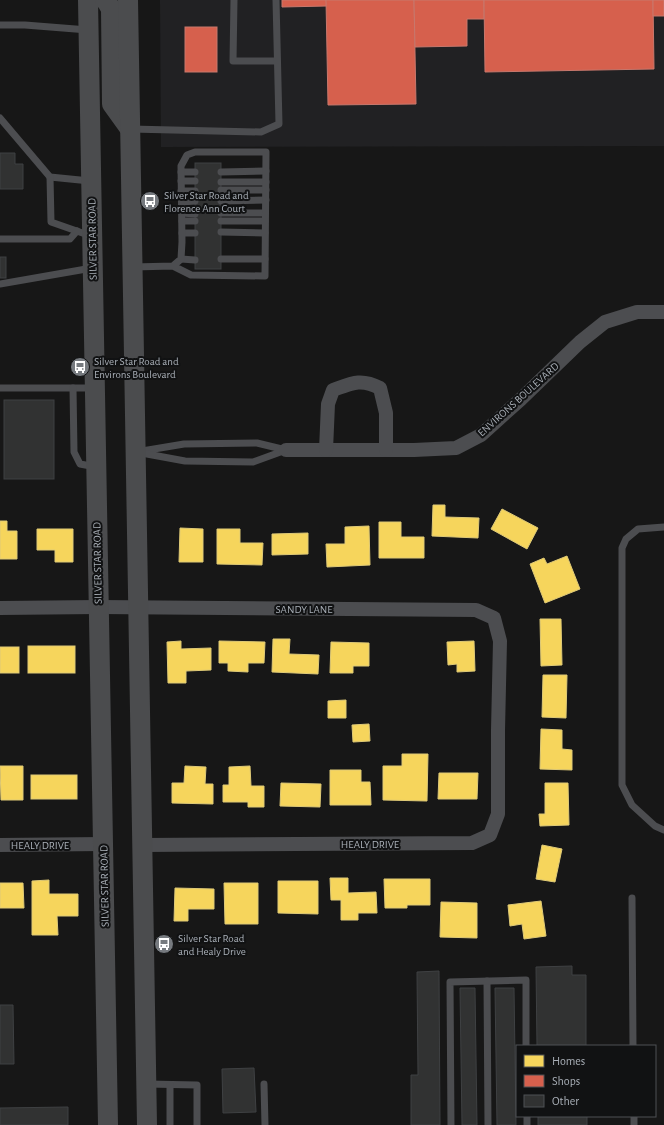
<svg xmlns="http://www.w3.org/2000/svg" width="664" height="1125" font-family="'Alegreya Sans',sans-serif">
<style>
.built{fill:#212123}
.homes{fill:#f6d55c;stroke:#dfca77}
.shops{fill:#d6604d;stroke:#c8786d}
.building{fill:#313232;stroke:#3f4143}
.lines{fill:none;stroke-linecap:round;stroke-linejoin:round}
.service{stroke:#4c4d50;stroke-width:7}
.minor{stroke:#4c4d50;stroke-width:14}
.secondary{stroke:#4b4c4e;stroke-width:20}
.labels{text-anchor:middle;stroke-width:4;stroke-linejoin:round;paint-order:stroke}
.poi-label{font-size:11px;fill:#a9afb7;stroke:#111213;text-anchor:start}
.street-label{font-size:11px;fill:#a9afb7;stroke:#111213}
</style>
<rect width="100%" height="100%" fill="#171717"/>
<!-- built -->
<polygon class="built" points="160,0 664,0 664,146 161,147"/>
<!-- homes -->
<g class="homes">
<polygon points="433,505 445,505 445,517 479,518 478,538 432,536"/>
<polygon points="502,509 538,528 527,549 491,529"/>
<polygon points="0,521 7,521 7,531 17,531 17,559 0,559"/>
<polygon points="379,522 401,522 401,537 424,537 424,558 379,558"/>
<polygon points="369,526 370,565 327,567 326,544 345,544 345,527"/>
<polygon points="180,528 203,529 203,562 179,562"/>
<polygon points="37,529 73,529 73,562 55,562 55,550 37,550"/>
<polygon points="217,529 240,529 240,543 263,543 262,565 217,564"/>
<polygon points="308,533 308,554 272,555 272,534"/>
<polygon points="567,556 580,589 545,603 530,564 544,558 547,564"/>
<polygon points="540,619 561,619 562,665 541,666"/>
<polygon points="273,639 290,639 289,654 319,655 318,674 272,672"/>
<polygon points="181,641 181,649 211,648 211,670 186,671 186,683 168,683 167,642"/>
<polygon points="219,641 265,642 264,663 248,663 248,672 228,671 228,663 219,663"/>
<polygon points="474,641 475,671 457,672 457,664 448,665 447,642"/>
<polygon points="331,642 369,643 369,666 353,666 353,673 330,673"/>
<rect x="28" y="646" width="47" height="27"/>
<rect x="0" y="647" width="19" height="26"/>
<polygon points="543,675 567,675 566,718 542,717"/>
<polygon points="346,700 346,718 328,718 328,701"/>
<polygon points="369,724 370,741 353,742 352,725"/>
<polygon points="541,729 562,730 562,749 572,750 572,770 540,769"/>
<polygon points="402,754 428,754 427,801 383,800 383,766 402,766"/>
<polygon points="0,766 23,766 23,800 1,800"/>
<polygon points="185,766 206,767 205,784 213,784 213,804 172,803 172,783 184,783"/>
<polygon points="250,766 251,786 264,786 264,807 248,807 248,802 223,802 223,785 229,785 229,767"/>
<polygon points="330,770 361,770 361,782 370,782 371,805 330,805"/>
<polygon points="439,773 478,773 477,799 438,799"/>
<rect x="31" y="775" width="46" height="24"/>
<polygon points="281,783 321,784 320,807 280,806"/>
<polygon points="545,783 568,783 569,825 540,826 539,814 545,814"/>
<polygon points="542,845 562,849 555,882 536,879"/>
<polygon points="330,878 348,878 348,893 376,892 377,913 358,913 358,920 341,920 341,900 331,900"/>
<polygon points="384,879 430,879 430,905 407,905 407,908 385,908"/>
<polygon points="49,880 49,894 78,894 78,916 57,916 58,935 32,935 32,881"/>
<polygon points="278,881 318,881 318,914 278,913"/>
<polygon points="0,883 23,883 24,908 0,908"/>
<polygon points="224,883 258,883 258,924 225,924"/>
<polygon points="175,888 214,889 214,909 188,909 188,921 174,921"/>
<polygon points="541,901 546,936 524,939 522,924 510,926 508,905"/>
<polygon points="441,902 477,903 477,938 440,937"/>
</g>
<!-- shops -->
<g class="shops">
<polygon points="282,0 326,0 327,6 282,7"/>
<polygon points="326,0 414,0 416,104 328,105"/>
<polygon points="414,0 484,0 484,19 467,19 467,46 415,47"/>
<polygon points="484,0 653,0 654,69 485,72"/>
<rect x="653" y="0" width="11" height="16"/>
<rect x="185" y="27" width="32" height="45"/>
</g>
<!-- building -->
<g class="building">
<polygon points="0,153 15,153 15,164 23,164 23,189 0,189"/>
<rect x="195" y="163" width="26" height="106"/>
<rect x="0" y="257" width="6" height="21"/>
<rect x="4" y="400" width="50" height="79"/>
<polygon points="572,966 572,975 586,975 586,1046 537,1046 536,967"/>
<polygon points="439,971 440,1125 411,1125 411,1075 418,1075 417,972"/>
<polygon points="460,988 475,988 477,1125 462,1125"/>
<polygon points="495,988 514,988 516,1125 497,1125"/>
<polygon points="0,1005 13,1005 14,1064 0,1064"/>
<polygon points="254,1068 256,1112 223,1113 222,1069"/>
<polygon points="68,1107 68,1125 0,1125 0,1108"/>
<rect x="538" y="1116" width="49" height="9"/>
</g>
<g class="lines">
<!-- service -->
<g class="service">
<polyline points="234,0 233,61 277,61"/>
<polyline points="0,25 25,25 88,30"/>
<polyline points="0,118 50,177 90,181"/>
<polyline points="131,129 261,132 279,124 276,0"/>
<polyline points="181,172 195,172"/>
<polyline points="221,172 266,171"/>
<polyline points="50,177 51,222 91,236"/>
<polyline points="181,181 195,181"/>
<polyline points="221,182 266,182"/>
<polyline points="221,190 266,190"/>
<polyline points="181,191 195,191"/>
<polyline points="221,201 266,200"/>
<polyline points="182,202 195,201"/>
<polyline points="182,213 195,214"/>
<polyline points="221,213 265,213"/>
<polyline points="182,221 195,221"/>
<polyline points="221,221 265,221"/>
<polyline points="221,232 265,233"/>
<polyline points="182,233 195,233"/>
<polyline points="0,239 70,239 77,231"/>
<polyline points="181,259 195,260"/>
<polyline points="221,259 265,259"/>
<polyline points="133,267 173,266 181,259 182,242 181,166 187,155 195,152 266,152 265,276 191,275 173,266"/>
<polyline points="0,284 92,268"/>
<polyline points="0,388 94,388"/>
<polyline points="73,388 74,452 80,464 96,467"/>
<polyline points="142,451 184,444 257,443 286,450"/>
<polyline points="136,452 185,461 253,462 286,450"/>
<polyline points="664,527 638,529 626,539 622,548 622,785 632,805 655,826 664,830"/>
<polyline points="632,898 633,1046"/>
<polyline points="487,981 488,1125"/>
<polyline points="147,1084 197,1085 197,1125"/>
<polyline points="264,1084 265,1125"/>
<polyline points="170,1085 170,1125"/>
<polyline points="527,1116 527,1125"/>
<polyline points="634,1116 634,1125"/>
<polyline points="451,1125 450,982 526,980 526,1046"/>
</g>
<!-- minor -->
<g class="minor">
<polyline points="286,450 414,450 456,448 481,435 521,399 580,342 605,322 637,312 664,312"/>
<path d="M326,450L328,404L333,390C352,383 361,378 380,388L386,413V450"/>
<polyline points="0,608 98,607 476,610 494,618 500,641 498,730 498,814 490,835 472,843 143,845"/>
<polyline points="0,845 104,844"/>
</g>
<!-- secondary -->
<g class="secondary">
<polyline points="88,0 108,1125"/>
<polyline points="105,0 107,2 111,9 112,104 130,129"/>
<polyline points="128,0 147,1125"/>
</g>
</g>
<!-- icons -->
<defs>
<g id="bus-disc" transform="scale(1)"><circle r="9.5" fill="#767a7f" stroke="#111213"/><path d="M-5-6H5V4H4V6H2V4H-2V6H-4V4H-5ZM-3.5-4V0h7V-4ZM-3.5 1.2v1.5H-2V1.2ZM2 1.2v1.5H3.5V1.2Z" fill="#fff"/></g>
</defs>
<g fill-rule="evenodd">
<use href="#bus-disc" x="150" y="201"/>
<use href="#bus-disc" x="80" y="367"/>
<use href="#bus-disc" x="164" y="944"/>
</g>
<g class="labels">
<!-- poi labels -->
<g class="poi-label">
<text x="164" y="199">Silver Star Road and<tspan x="164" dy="13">Florence Ann Court</tspan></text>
<text x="94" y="365">Silver Star Road and<tspan x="94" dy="13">Environs Boulevard</tspan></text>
<text x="178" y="942">Silver Star Road<tspan x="178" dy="13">and Healy Drive</tspan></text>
</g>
<!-- street labels -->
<g class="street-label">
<text transform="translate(92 239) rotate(-91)" y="4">SILVER STAR ROAD</text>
<text transform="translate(518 399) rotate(-42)" y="4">ENVIRONS BOULEVARD</text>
<text transform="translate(97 563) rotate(-91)" y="4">SILVER STAR ROAD</text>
<text x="304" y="613">SANDY LANE</text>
<text x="370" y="848">HEALY DRIVE</text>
<text x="40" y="849">HEALY DRIVE</text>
<text transform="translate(104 886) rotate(-91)" y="4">SILVER STAR ROAD</text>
</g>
</g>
<!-- legend -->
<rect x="516" y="1045" width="140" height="72" fill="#111213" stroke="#4e5155"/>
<rect x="524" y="1055" width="20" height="12" fill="#f6d55c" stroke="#4e5155"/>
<text x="552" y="1065" font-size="12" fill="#a9afb7">Homes</text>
<rect x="524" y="1075" width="20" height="12" fill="#d6604d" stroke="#4e5155"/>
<text x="552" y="1085" font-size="12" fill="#a9afb7">Shops</text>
<rect x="524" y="1095" width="20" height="12" fill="#313232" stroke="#4e5155"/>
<text x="552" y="1105" font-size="12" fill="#a9afb7">Other</text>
</svg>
